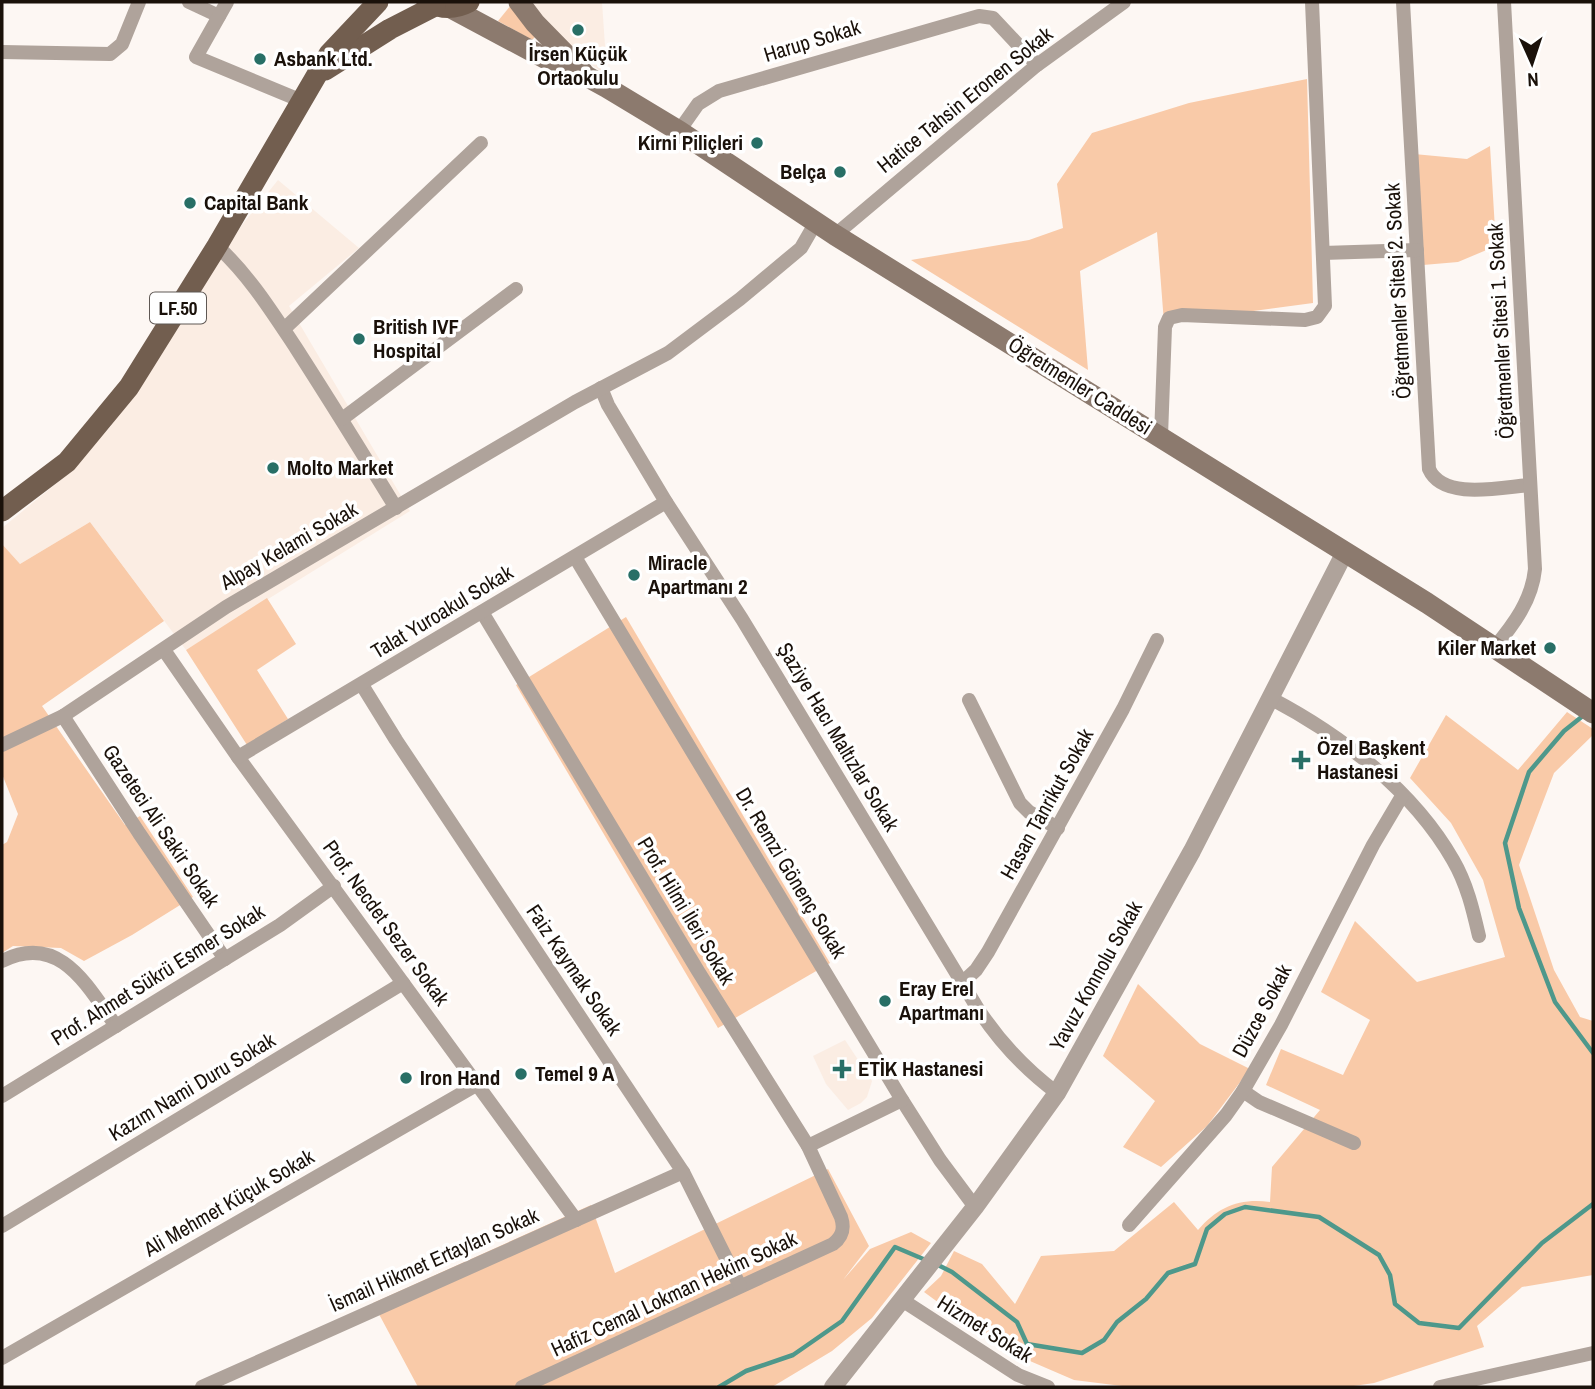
<svg xmlns="http://www.w3.org/2000/svg" width="1595" height="1389" font-family="'Archivo Narrow',sans-serif">
<style>
.built{fill:#fbede3}
.green{fill:#f9caa8}
.lines{fill:none;stroke-linecap:round;stroke-linejoin:round}
.stream{stroke:#4e988b;stroke-width:4.5}
.minor{stroke:#afa39b;stroke-width:14}
.tertiary{stroke:#afa39b;stroke-width:18}
.secondary{stroke:#8c7a6e;stroke-width:21}
.primary{stroke:#725e4f;stroke-width:21}
.poi-dot{fill:#286f66;stroke:#fff;stroke-width:2.5}
.labels{text-anchor:middle;stroke-width:7;stroke-linejoin:round;paint-order:stroke}
.shield{fill:#fff;stroke:#5f5854;stroke-width:2}
.shield-label{font-size:19px;font-weight:bold;fill:#1a110a}
.street-label{font-size:21px;fill:#1a110a;stroke:#fff}
.poi-label{font-size:21px;font-weight:bold;fill:#1a110a;stroke:#fff;text-anchor:start}
</style>
<rect width="100%" height="100%" fill="#fdf7f3"/>
<!-- built -->
<g class="built">
<polygon points="527,2 602,2 607,75 574,53"/>
<polygon points="278,180 359,248 289,306 410,511 186,650 90,522 20,564 2,544 2,528 63,478 111,426 242,225"/>
<polygon points="845,1040 872,1081 867,1097 861,1103 848,1110 826,1084 813,1056"/>
</g>
<!-- green -->
<g class="green">
<polygon points="511,5 535,37 532,40 498,21"/>
<polygon points="1307,79 1313,303 1164,323 1157,232 1080,271 1088,370 911,260 1029,240 1063,228 1057,184 1092,133 1189,103"/>
<polygon points="1490,146 1496,246 1458,262 1423,265 1414,154 1467,159"/>
<polygon points="90,522 164,621 42,706 125,825 140,816 193,897 132,935 84,961 61,948 13,946 2,953 2,845 7,842 18,814 2,774 2,544 20,564"/>
<polygon points="267,598 296,644 257,670 288,719 247,745 186,650"/>
<polygon points="626,617 830,963 718,1028 516,685"/>
<path d="M1567,712L1593,729V735L1554,773L1519,865L1554,970L1580,1017L1593,1021V1275L1522,1287L1477,1326L1484,1347L1374,1383L1347,1387H1130L1074,1380L1002,1349L924,1292L941,1276L954,1251L982,1264L1015,1304L1041,1256L1114,1251L1174,1202L1198,1230C1218,1207 1239,1198 1270,1202L1272,1167L1320,1110L1266,1085L1281,1049L1343,1075L1370,1020L1321,992L1355,921L1417,982L1505,957L1483,880L1451,823L1410,778L1446,715L1518,770Z"/>
<polygon points="1138,984 1200,1044 1250,1069 1207,1126 1161,1167 1123,1147 1155,1101 1103,1056"/>
<polygon points="828,1169 869,1246 843,1280 870,1249 911,1232 931,1243 872,1318 832,1351 772,1387 418,1387 373,1303 591,1205 615,1273"/>
</g>
<g class="lines">
<!-- stream -->
<g class="stream">
<polyline points="1584,715 1564,731 1529,772 1505,843 1519,908 1555,1002 1593,1053"/>
<polyline points="936,1264 952,1272 1017,1322 1027,1344 1082,1353 1104,1340 1117,1322 1146,1299 1168,1273 1195,1264 1207,1229 1225,1214 1245,1207 1319,1217 1379,1255 1390,1275 1395,1304 1419,1323 1459,1328 1542,1243 1593,1204"/>
<polyline points="719,1387 746,1371 793,1355 842,1321 895,1247 928,1261"/>
</g>
<!-- minor -->
<g class="minor">
<polyline points="189,2 219,16"/>
<polyline points="227,2 196,57 302,101"/>
<path d="M1403,2L1429,469C1443,501 1502,487 1530,485"/>
<polyline points="2,52 110,54 122,44 139,2"/>
<polyline points="679,131 698,104 719,91 979,16 993,18 1037,65"/>
<polyline points="835,235 1037,65 1124,2"/>
<path d="M217,246C249,275 272,312 296,348C330,401 363,454 396,508"/>
<polyline points="1323,253 1417,250"/>
<polyline points="284,329 481,143"/>
<path d="M601,388L608,405L666,502L742,619L978,1009C999,1041 1026,1070 1057,1093"/>
<polyline points="342,419 516,289"/>
<polyline points="1161,436 1165,327 1169,318 1182,315 1305,320 1317,317 1325,306 1312,2"/>
<polyline points="575,557 902,1100 940,1160 975,1207"/>
<path d="M482,612L698,971L808,1146L841,1217C845,1229 842,1237 833,1244L522,1387"/>
<path d="M1494,648C1514,624 1532,600 1535,569L1504,2"/>
<polyline points="164,650 238,757 576,1220"/>
<polyline points="362,685 396,740 683,1172 740,1286"/>
<path d="M1270,698C1341,735 1413,790 1453,860C1467,884 1473,910 1479,936"/>
<polyline points="969,700 1020,803 1029,812 1058,828"/>
<polyline points="63,716 139,833 225,959"/>
<polyline points="2,745 63,716 226,607 575,402 668,353 740,299 801,248 816,222"/>
<polyline points="238,757 666,502"/>
<path d="M2,961C60,932 87,986 116,1026"/>
<polyline points="963,982 976,970 988,952 1123,709 1157,640"/>
<polyline points="1243,1091 1259,1102 1354,1143"/>
<polyline points="2,1096 280,925 334,886"/>
<polyline points="808,1146 902,1100"/>
<polyline points="1129,1225 1226,1115 1243,1091 1281,1025 1373,845 1402,796"/>
<polyline points="2,1226 403,983"/>
<polyline points="902,1300 1018,1375 1048,1387"/>
<polyline points="2,1358 478,1084"/>
<polyline points="202,1387 683,1172"/>
<polyline points="1440,1387 1593,1353"/>
</g>
<!-- tertiary -->
<polyline class="tertiary" points="833,1387 975,1207 1057,1093 1192,851 1345,552"/>
<!-- secondary -->
<g class="secondary">
<polyline points="519,2 535,23 583,72"/>
<polyline points="451,8 567,70 586,76 606,87 679,131 835,235 1427,603 1593,713"/>
</g>
<!-- primary -->
<g class="primary">
<path d="M427,2C441,9 454,10 469,2"/>
<polyline points="325,70 390,29 435,6"/>
<polyline points="2,511 67,462 129,387 217,246 329,54 378,2"/>
</g>
</g>
<!-- markers -->
<g class="poi-dot">
<circle cx="578" cy="30" r="7"/>
<circle cx="260" cy="59" r="7"/>
<circle cx="757" cy="143" r="7"/>
<circle cx="840" cy="172" r="7"/>
<circle cx="190" cy="203" r="7"/>
<circle cx="359" cy="339" r="7"/>
<circle cx="273" cy="468" r="7"/>
<circle cx="634" cy="575" r="7"/>
<circle cx="1550" cy="648" r="7"/>
<path d="M1297.5 749.5h7v7h7v7h-7v7h-7v-7h-7v-7h7z"/>
<circle cx="885" cy="1001" r="7"/>
<path d="M838.5 1058.5h7v7h7v7h-7v7h-7v-7h-7v-7h7z"/>
<circle cx="521" cy="1074" r="7"/>
<circle cx="406" cy="1078" r="7"/>
</g>
<g class="labels">
<!-- shield labels -->
<rect class="shield" x="150" y="292.5" width="56" height="31" rx="5"/>
<g class="shield-label">
<text x="178" y="315">LF.50</text>
</g>
<!-- street labels -->
<g class="street-label">
<text transform="translate(812 41) rotate(-17)" y="7">Harup Sokak</text>
<text transform="translate(965 100) rotate(-39)" y="7">Hatice Tahsin Eronen Sokak</text>
<text transform="translate(1398 291) rotate(-93)" y="7">Öğretmenler Sitesi 2. Sokak</text>
<text transform="translate(1501 331) rotate(-93)" y="7">Öğretmenler Sitesi 1. Sokak</text>
<text transform="translate(1080 386) rotate(32)" y="7">Öğretmenler Caddesi</text>
<text transform="translate(289 546) rotate(-30)" y="7">Alpay Kelami Sokak</text>
<text transform="translate(442 612) rotate(-31)" y="7">Talat Yuroakul Sokak</text>
<text transform="translate(838 737) rotate(59)" y="7">Şaziye Hacı Maltızlar Sokak</text>
<text transform="translate(1047 804) rotate(-61)" y="7">Hasan Tanrikut Sokak</text>
<text transform="translate(161 826) rotate(56)" y="7">Gazeteci Ali Sakir Sokak</text>
<text transform="translate(791 873) rotate(59)" y="7">Dr. Remzi Gönenç Sokak</text>
<text transform="translate(686 911) rotate(59)" y="7">Prof. Hilmi İleri Sokak</text>
<text transform="translate(386 923) rotate(54)" y="7">Prof. Necdet Sezer Sokak</text>
<text transform="translate(574 970) rotate(56)" y="7">Faiz Kaymak Sokak</text>
<text transform="translate(158 975) rotate(-32)" y="7">Prof. Ahmet Sükrü Esmer Sokak</text>
<text transform="translate(1096 976) rotate(-61)" y="7">Yavuz Konnolu Sokak</text>
<text transform="translate(1262 1011) rotate(-62)" y="7">Düzce Sokak</text>
<text transform="translate(192 1087) rotate(-31)" y="7">Kazım Nami Duru Sokak</text>
<text transform="translate(229 1203) rotate(-30)" y="7">Ali Mehmet Küçuk Sokak</text>
<text transform="translate(434 1260) rotate(-24)" y="7">İsmail Hikmet Ertaylan Sokak</text>
<text transform="translate(674 1294) rotate(-25)" y="7">Hafiz Cemal Lokman Hekim Sokak</text>
<text transform="translate(985 1329) rotate(32)" y="7">Hizmet Sokak</text>
</g>
<!-- poi labels -->
<g class="poi-label">
<text x="578" y="61" text-anchor="middle">İrsen Küçük<tspan x="578" dy="24">Ortaokulu</tspan></text>
<text x="274" y="66">Asbank Ltd.</text>
<text x="743" y="150" text-anchor="end">Kirni Piliçleri</text>
<text x="826" y="179" text-anchor="end">Belça</text>
<text x="204" y="210">Capital Bank</text>
<text x="373" y="334">British IVF<tspan x="373" dy="24">Hospital</tspan></text>
<text x="287" y="475">Molto Market</text>
<text x="648" y="570">Miracle<tspan x="648" dy="24">Apartmanı 2</tspan></text>
<text x="1536" y="655" text-anchor="end">Kiler Market</text>
<text x="1317" y="755">Özel Başkent<tspan x="1317" dy="24">Hastanesi</tspan></text>
<text x="899" y="996">Eray Erel<tspan x="899" dy="24">Apartmanı</tspan></text>
<text x="858" y="1076">ETİK Hastanesi</text>
<text x="535" y="1081">Temel 9 A</text>
<text x="420" y="1085">Iron Hand</text>
</g>
</g>
<!-- border -->
<rect width="1595" height="1389" fill="none" stroke="#1a110a" stroke-width="7"/>
<!-- north arrow -->
<g transform="translate(1532 63) rotate(177)" stroke="#ffffff" stroke-width="5" paint-order="stroke">
<path d="M0-5L12 26L0 18L-12 26Z" fill="#1a110a"/>
<text y="-10" font-size="19" font-weight="bold" text-anchor="middle" fill="#1a110a">N</text>
</g>
</svg>
